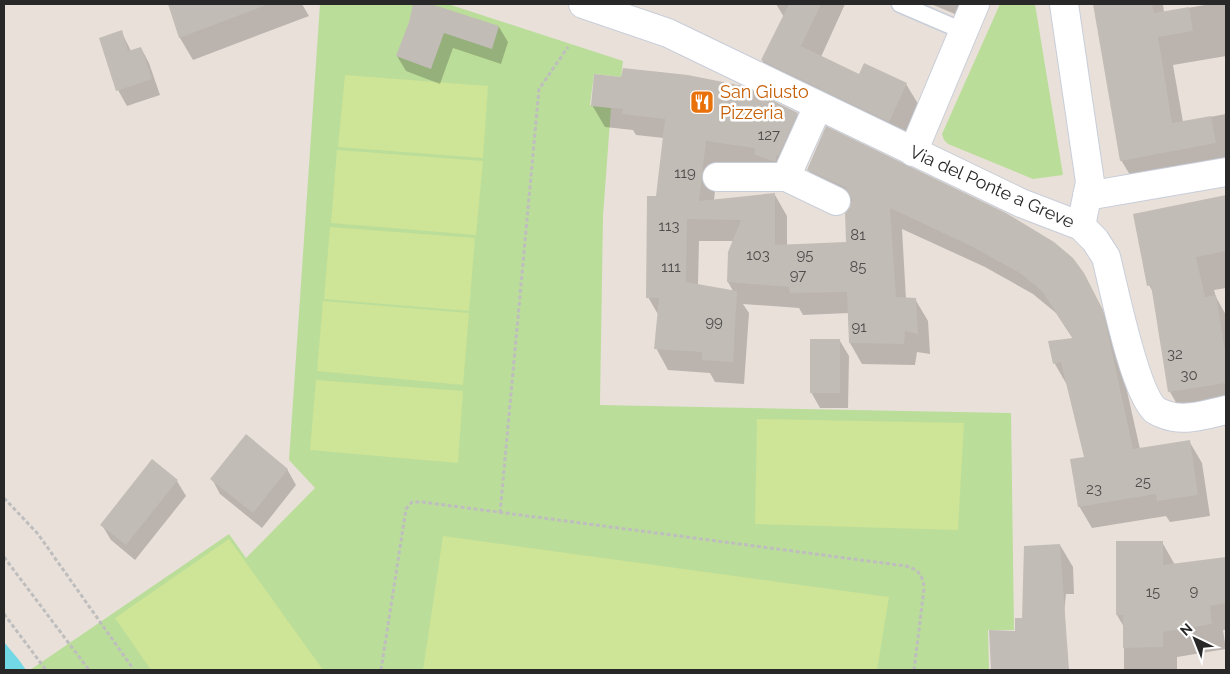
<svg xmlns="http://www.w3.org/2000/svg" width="1230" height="674" font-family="Raleway,sans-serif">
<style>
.green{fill:#bbdd9a}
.pitch{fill:#cee496}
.water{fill:#73d8e5}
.shadow{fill:#0003;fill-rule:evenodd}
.building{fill:#c2bcb6}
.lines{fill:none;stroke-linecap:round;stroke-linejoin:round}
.lane-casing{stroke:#c8ced9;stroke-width:19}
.street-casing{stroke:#c8ced9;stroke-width:30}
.path{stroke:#bebebe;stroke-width:3;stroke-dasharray:4 2.5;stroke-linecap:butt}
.lane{stroke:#fff;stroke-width:16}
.street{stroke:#fff;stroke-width:28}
.labels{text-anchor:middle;stroke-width:5;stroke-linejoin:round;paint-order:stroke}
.number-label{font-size:15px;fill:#4e4d4c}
.food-label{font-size:18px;fill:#c56008;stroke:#fff;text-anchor:start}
.street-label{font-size:18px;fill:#282828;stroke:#fff}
</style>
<rect width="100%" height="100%" fill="#e9e0da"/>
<!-- green -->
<g class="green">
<polygon points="320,4 448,4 623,61 621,77 594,74 590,105 611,108 603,216 600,405 1011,413 1014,630 988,630 989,670 30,670 229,534 246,558 315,488 289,460"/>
<polygon points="1000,4 1035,4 1063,175 1033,179 948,144 944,140 942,134"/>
</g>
<!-- pitch -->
<g class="pitch">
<polygon points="345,75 488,86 483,158 338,147"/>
<polygon points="337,150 483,161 476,235 331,223"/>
<polygon points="330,227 475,238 469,311 324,299"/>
<polygon points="323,301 469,313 463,385 317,371"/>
<polygon points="316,380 463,391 458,463 310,450"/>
<polygon points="757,419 964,423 958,530 755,524"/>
<polygon points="443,536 889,597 877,670 423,670"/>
<polygon points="229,539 323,670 151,670 115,618"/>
</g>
<!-- water -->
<polygon class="water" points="4,642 19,660 26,670 4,670"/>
<!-- shadow -->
<g class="shadow">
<polygon points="169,4 302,4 309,16 193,60 180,38"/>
<polygon points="414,4 427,4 499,27 508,42 501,64 453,48 440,84 406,71 397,56 410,22"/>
<polygon points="776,4 845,4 821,57 859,76 906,84 920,107 903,145 776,84 762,60 784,17"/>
<polygon points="931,4 967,4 962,17"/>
<polygon points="1094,4 1163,4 1164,12 1211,4 1226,4 1226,56 1173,65 1183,122 1226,114 1226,172 1138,188 1121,160"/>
<polygon points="121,31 131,51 141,48 149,63 160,95 127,106 118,90"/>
<path d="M592,105L797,114L809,135L790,177L764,168L718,162L714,200L775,195L787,216V246L847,244L852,206L820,191L808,169L1095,296L1114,333L1140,449L1189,441L1202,463L1210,516L1170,522L1166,516L1092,528L1079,506L1085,458L1067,385L1055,364L1050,342L1073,339L1056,313L1033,294L985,267L902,229L906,299H915L928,321L930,354L917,352L915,365L862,364L850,343L849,313L803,315L799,308L743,304L749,313L744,384L715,382L710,373L668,370L656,348L659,316L648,297L664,138L636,135L633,130L605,127ZM699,241H734L729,252L728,282L733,291L698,285Z"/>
<polygon points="1226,196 1226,288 1214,290 1216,297 1226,315 1226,419 1189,425 1170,392 1154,294 1149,285 1135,215"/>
<polygon points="840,341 849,356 848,408 820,408 811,392"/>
<polygon points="287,469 296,485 262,528 220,494 212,479"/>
<polygon points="177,481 186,496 135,560 111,540 102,525"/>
<polygon points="1162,542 1175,565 1226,558 1226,630 1223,630 1226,649 1177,657 1177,670 1124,670 1124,627 1117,615"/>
<polygon points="1060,545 1073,567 1074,594 1066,594 1058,670 992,670 990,631 1016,632"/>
</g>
<!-- building -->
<g class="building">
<polygon points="168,4 264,4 264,6 179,38"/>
<polygon points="413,4 431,4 499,26 492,49 444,33 431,69 396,56 409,22"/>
<polygon points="789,4 821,4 801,46 859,74 864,63 907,83 889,122 761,60"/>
<polygon points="1093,4 1152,4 1154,13 1189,7 1193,31 1158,37 1172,123 1211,116 1216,143 1120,161"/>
<polygon points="122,30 128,51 141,47 152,79 116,91 99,38"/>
<polygon points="623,68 688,75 743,86 798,113 778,156 776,155 776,161 772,161 754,154 755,148 706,141 699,201 775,193 775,245 846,242 845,213 850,207 852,200 849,193 845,187 807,170 826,126 1006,213 1054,242 1073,258 1084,273 1103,310 1133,449 1190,440 1198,495 1157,501 1156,494 1078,507 1070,459 1084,457 1061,362 1053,364 1048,341 1073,338 1042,291 1020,273 971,246 890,208 896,297 916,298 918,334 905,331 904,344 849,343 847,292 790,293 789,287 727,282 728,252 741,220 687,219 686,282 737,291 733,362 702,360 702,352 654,349 659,298 646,298 647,196 656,196 665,119 622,114 623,109 591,106 594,74 621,77"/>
<polygon points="1226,195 1226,251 1196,257 1205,297 1216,295 1226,357 1226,383 1168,392 1151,285 1147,286 1133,214"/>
<rect x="810" y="339" width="30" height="54"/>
<polygon points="246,434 288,469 253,513 210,479"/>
<polygon points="152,459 178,480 126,545 100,525"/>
<polygon points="1116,541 1163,541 1163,565 1226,557 1226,603 1210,606 1212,624 1163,632 1163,647 1123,648 1123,615 1116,615"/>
<polygon points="1060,544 1069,670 991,670 989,630 1015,631 1015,618 1022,618 1024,546"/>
</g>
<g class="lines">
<!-- lane casing -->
<g class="lane-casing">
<polyline id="lane" points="900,4 963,31"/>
</g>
<!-- street casing -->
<g class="street-casing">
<g id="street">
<path d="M583,4L668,33L1021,203L1081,226L1095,240L1106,257C1114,288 1134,391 1155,410C1158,412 1163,414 1166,415C1184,422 1208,414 1226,410"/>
<polyline points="1064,4 1090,182 1081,226"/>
<polyline points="818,106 786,177 836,201"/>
<polyline points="913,152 975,4"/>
<polyline points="717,177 786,177"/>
<polyline points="1087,196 1226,172"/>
</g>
</g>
<!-- path -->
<g class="path">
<polyline points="4,498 38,534 134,670"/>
<polyline points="500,513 539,89 568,47"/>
<polyline points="4,557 89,670"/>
<polyline points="4,614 46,670"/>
<path d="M381,670L406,509L412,502H422L906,566C919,570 923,575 924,589L914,670"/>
</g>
<!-- lane -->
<use href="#lane" class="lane"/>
<!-- street -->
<use href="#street" class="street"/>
</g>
<!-- icons -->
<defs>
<g id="restaurant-square" transform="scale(1.25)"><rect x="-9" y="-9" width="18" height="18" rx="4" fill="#e8710a" stroke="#fff"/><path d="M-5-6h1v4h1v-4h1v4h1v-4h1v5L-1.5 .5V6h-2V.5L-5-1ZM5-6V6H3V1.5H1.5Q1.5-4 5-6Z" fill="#fff"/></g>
</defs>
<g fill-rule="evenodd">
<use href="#restaurant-square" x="702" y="102"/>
</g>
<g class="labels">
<!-- number labels -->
<g class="number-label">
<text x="769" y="140">127</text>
<text x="685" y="178">119</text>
<text x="669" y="231">113</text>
<text x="858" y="240">81</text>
<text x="758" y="260">103</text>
<text x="805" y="260">95</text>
<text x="671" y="272">111</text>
<text x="858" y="272">85</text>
<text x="798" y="280">97</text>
<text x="714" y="327">99</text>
<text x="859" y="332">91</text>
<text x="1175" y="359">32</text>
<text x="1189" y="380">30</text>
<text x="1143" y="487">25</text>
<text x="1094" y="494">23</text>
<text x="1194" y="596">9</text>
<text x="1153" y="597">15</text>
</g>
<!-- food labels -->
<g class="food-label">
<text x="720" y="98">San Giusto<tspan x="720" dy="21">Pizzeria</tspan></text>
</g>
<!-- street labels -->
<g class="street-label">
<text transform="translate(992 187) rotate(24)" y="6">Via del Ponte a Greve</text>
</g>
</g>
<!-- border -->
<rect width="1230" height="674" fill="none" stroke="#282828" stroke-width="10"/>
<!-- north arrow -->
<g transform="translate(1195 639) rotate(317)" stroke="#ffffff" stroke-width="4" paint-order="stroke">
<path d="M0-4L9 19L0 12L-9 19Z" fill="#282828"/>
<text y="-8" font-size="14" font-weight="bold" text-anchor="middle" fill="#282828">N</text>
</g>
</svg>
